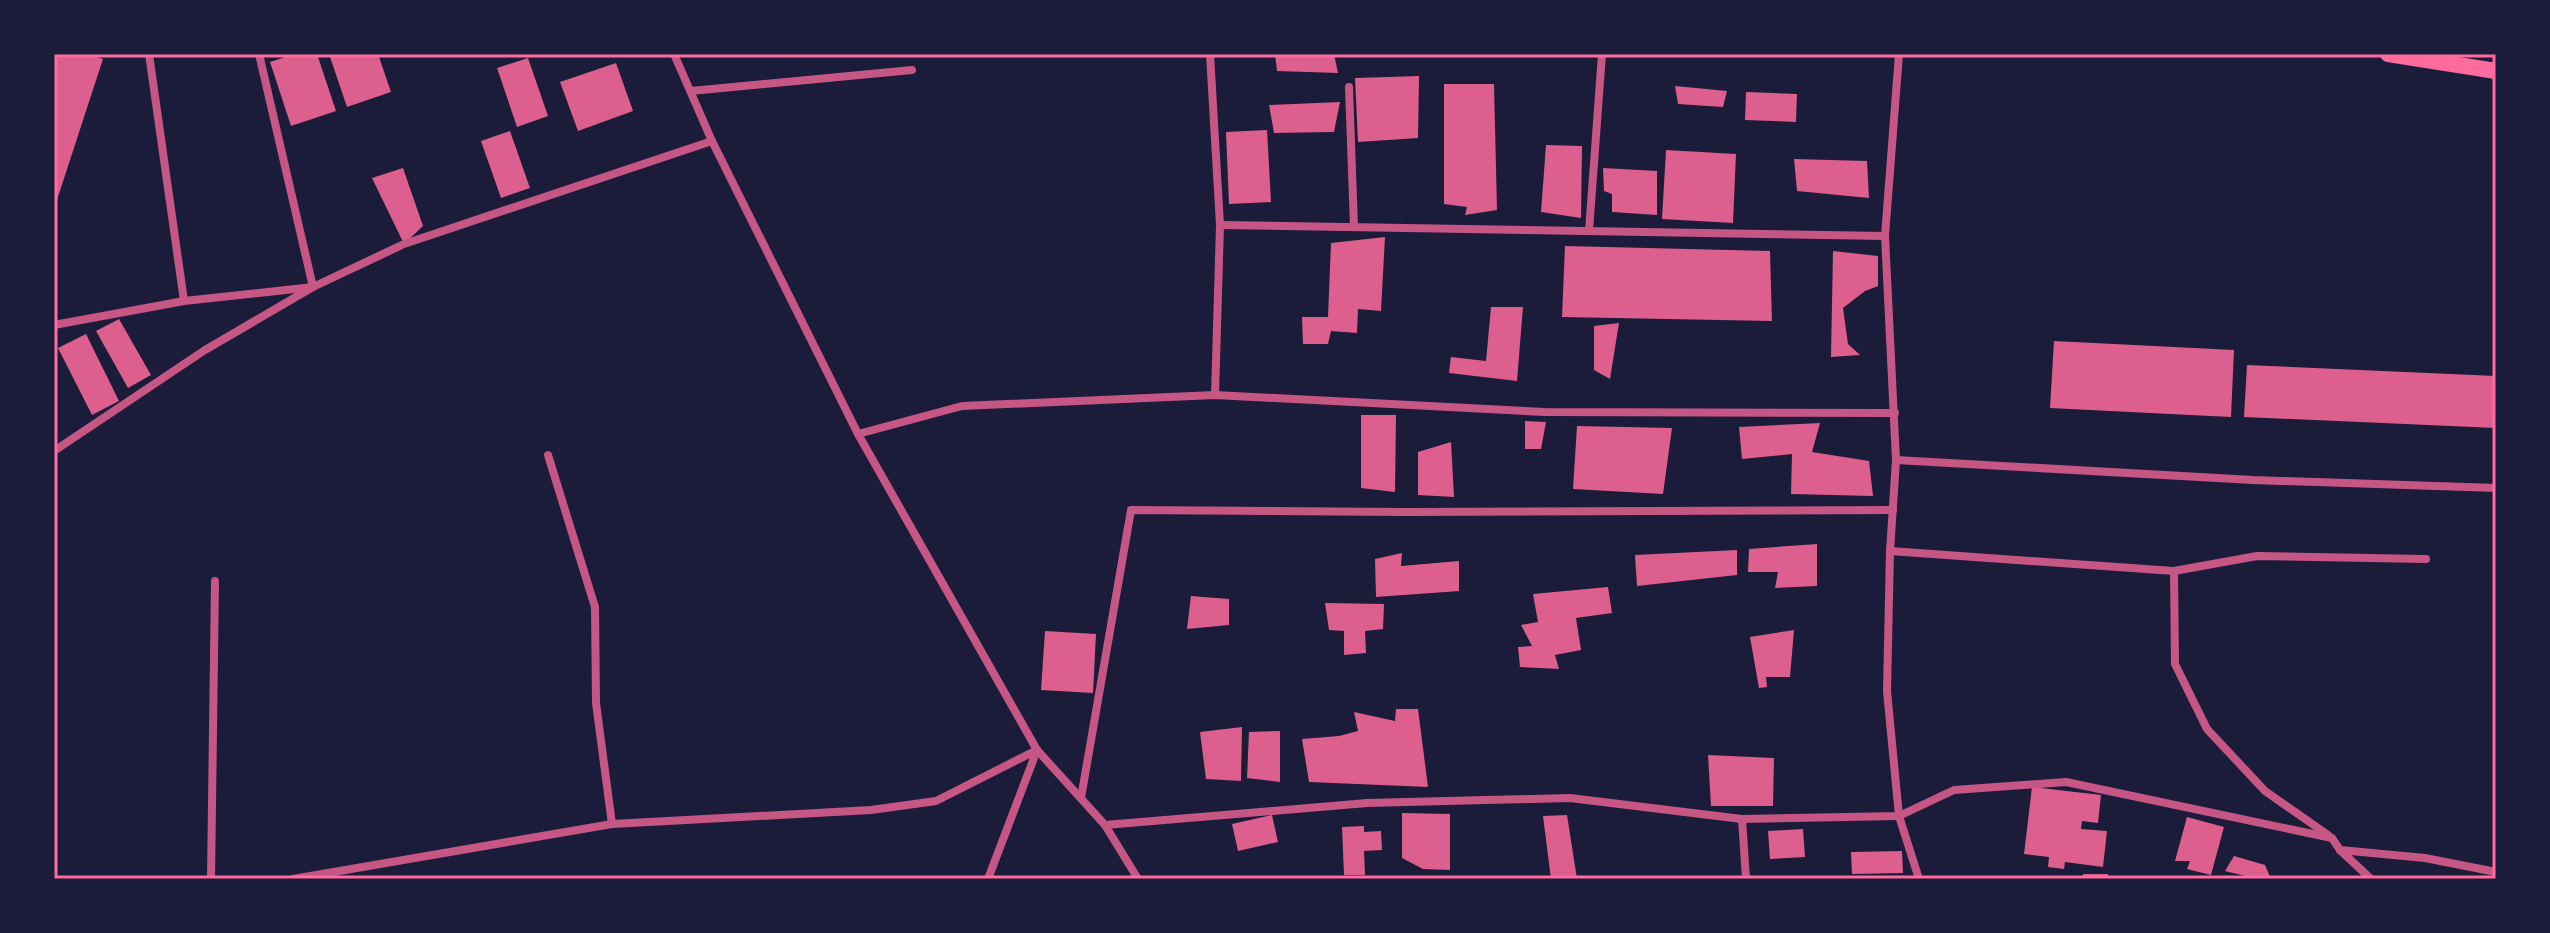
<svg xmlns="http://www.w3.org/2000/svg" width="2550" height="933" font-family="'PT Sans',sans-serif">
<style>
.building{fill:#dd5f8e}
.lines{fill:none;stroke-linecap:round;stroke-linejoin:round}
.minor{stroke:#c65784;stroke-width:8}
.secondary{stroke:#ff6b9d;stroke-width:16}
.neatline{fill:none;stroke:#ff6b9d;stroke-width:3}
</style>
<rect width="100%" height="100%" fill="#1b1b3a"/>
<!-- building -->
<g class="building">
<polygon points="59,54 88,54 103,59 55,206 54,68"/>
<polygon points="295,54 317,54 336,111 291,126 270,62"/>
<polygon points="329,54 378,54 391,92 347,107"/>
<polygon points="1275,54 1334,54 1338,73 1277,71"/>
<polygon points="528,58 548,116 517,127 497,68"/>
<polygon points="616,63 633,111 578,131 560,82"/>
<polygon points="1419,76 1418,138 1358,142 1355,78"/>
<polygon points="1444,84 1494,84 1497,210 1465,215 1467,207 1444,204"/>
<polygon points="1675,86 1727,91 1723,107 1678,104"/>
<polygon points="1746,92 1797,94 1796,122 1745,120"/>
<polygon points="1340,102 1334,132 1274,133 1269,105"/>
<polygon points="1267,130 1271,202 1229,204 1226,132"/>
<polygon points="510,131 530,188 501,198 481,141"/>
<polygon points="1546,145 1582,146 1581,218 1541,212"/>
<polygon points="1666,150 1736,154 1733,223 1662,219"/>
<polygon points="1794,159 1867,161 1869,198 1797,191"/>
<polygon points="403,168 423,226 404,244 372,178"/>
<polygon points="1603,168 1657,171 1657,215 1612,212 1612,194 1604,191"/>
<polygon points="1385,237 1381,311 1358,309 1357,333 1331,331 1328,344 1303,344 1302,317 1328,317 1331,243"/>
<polygon points="1565,246 1770,251 1772,321 1562,317"/>
<polygon points="1833,251 1878,256 1878,286 1865,291 1843,308 1848,344 1860,355 1831,357"/>
<polygon points="1491,307 1523,307 1517,381 1449,373 1451,357 1486,361"/>
<polygon points="119,319 151,375 128,388 96,331"/>
<polygon points="1619,323 1610,379 1594,370 1594,326"/>
<polygon points="86,334 119,401 92,415 58,348"/>
<polygon points="2054,341 2234,350 2231,417 2050,408"/>
<polygon points="2247,365 2496,376 2496,428 2244,417"/>
<polygon points="1361,415 1396,415 1395,492 1361,488"/>
<polygon points="1525,421 1546,422 1541,449 1525,449"/>
<polygon points="1820,423 1812,452 1869,461 1873,496 1791,494 1792,454 1742,459 1739,427"/>
<polygon points="1577,426 1672,428 1663,494 1573,489"/>
<polygon points="1451,442 1454,497 1418,495 1418,452"/>
<polygon points="1817,544 1817,586 1775,588 1778,572 1748,572 1749,549"/>
<polygon points="1737,550 1737,575 1637,586 1635,555"/>
<polygon points="1402,553 1401,566 1459,561 1459,591 1376,597 1375,559"/>
<polygon points="1608,587 1612,613 1576,618 1581,650 1555,655 1559,669 1520,667 1518,647 1532,646 1521,625 1538,622 1533,594"/>
<polygon points="1191,596 1229,599 1229,625 1187,629"/>
<polygon points="1325,603 1384,604 1383,629 1365,631 1366,653 1344,655 1344,631 1329,630"/>
<polygon points="1794,630 1790,677 1766,677 1767,687 1759,688 1750,637"/>
<polygon points="1045,631 1096,634 1093,693 1041,690"/>
<polygon points="1396,709 1418,709 1428,787 1309,782 1302,739 1339,736 1358,731 1354,712 1395,721"/>
<polygon points="1242,727 1241,781 1206,779 1200,732"/>
<polygon points="1280,731 1280,782 1247,778 1249,732"/>
<polygon points="1708,755 1774,758 1773,806 1711,806"/>
<polygon points="2032,787 2101,795 2098,823 2082,821 2081,829 2107,831 2103,867 2065,862 2064,869 2048,867 2049,857 2024,854"/>
<polygon points="1402,813 1450,814 1450,870 1423,869 1402,858"/>
<polygon points="1272,815 1278,842 1238,851 1232,824"/>
<polygon points="1567,815 1577,879 1551,879 1543,816"/>
<polygon points="2187,817 2224,827 2211,875 2187,869 2190,861 2175,861"/>
<polygon points="1364,826 1364,832 1381,831 1382,850 1364,851 1365,875 1344,875 1342,827"/>
<polygon points="1803,829 1805,857 1770,859 1768,831"/>
<polygon points="1902,851 1903,873 1852,874 1851,852"/>
<polygon points="2234,856 2265,865 2271,879 2258,879 2225,871"/>
<rect x="2083" y="874" width="25" height="5"/>
</g>
<g class="lines">
<!-- minor -->
<g class="minor">
<polyline points="149,54 184,301"/>
<polyline points="674,54 712,141 858,434 1037,750 1105,825 1138,879"/>
<polyline points="1210,54 1220,225 1215,395"/>
<polyline points="1899,54 1885,236 1896,460 1890,551 1887,691 1899,816 1919,879"/>
<polyline points="1349,87 1354,227"/>
<polyline points="691,91 912,70"/>
<polyline points="1220,225 1885,236"/>
<polyline points="1589,231 1602,54"/>
<polyline points="54,325 184,301 313,287 259,54"/>
<polyline points="858,434 962,406 1215,395 1545,412 1895,413"/>
<polyline points="54,451 205,350 313,287 404,244 712,141"/>
<polyline points="548,455 595,607 596,703 612,824"/>
<polyline points="1896,460 2253,480 2496,488"/>
<polyline points="1890,551 2174,571 2257,556 2426,559"/>
<polyline points="2174,571 2175,664 2207,729 2265,791 2328,835"/>
<polyline points="1081,798 1131,510 1406,512 1893,510"/>
<polyline points="1742,819 1746,879"/>
<polyline points="1105,825 1367,803 1570,798 1742,819 1899,816 1954,790 2066,782 2332,838 2340,850 2371,879"/>
<polyline points="2340,850 2425,858 2496,872"/>
<polyline points="211,879 215,581"/>
<polyline points="293,879 612,824 871,810 936,801 1037,750"/>
<polyline points="988,879 1037,750"/>
</g>
<!-- secondary -->
<polyline class="secondary" points="2388,54 2496,71"/>
</g>
<!-- border -->
<rect width="2550" height="933" fill="none" stroke="#1b1b3a" stroke-width="112"/>
<rect x="56" y="56" width="2438" height="821" class="neatline"/>
</svg>
